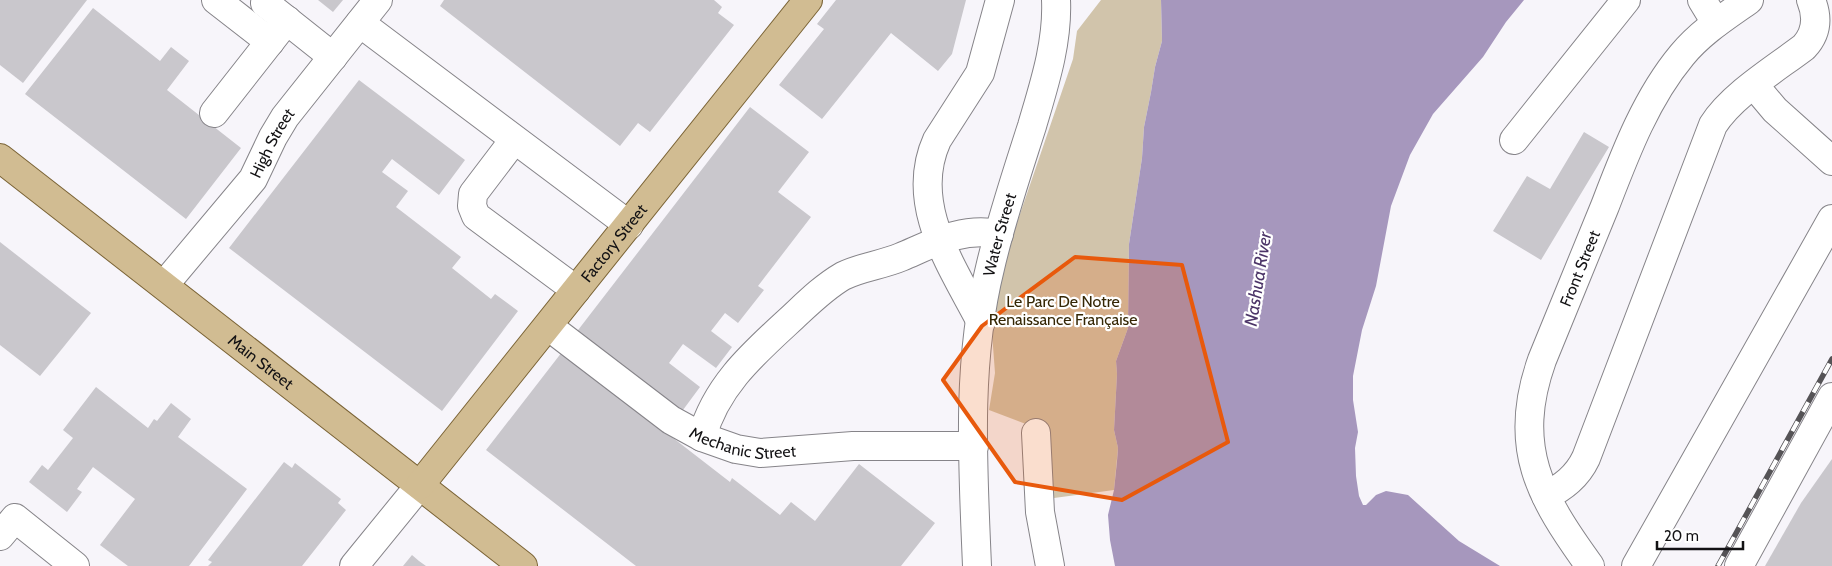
<svg xmlns="http://www.w3.org/2000/svg" width="1832" height="566" font-family="Cabin,sans-serif">
<style>
.green{fill:#d1c4ab}
.water{fill:#a697bd}
.building{fill:#c9c7cc}
.lines{fill:none;stroke-linecap:round;stroke-linejoin:round}
.minor-casing{stroke:#868489;stroke-width:30}
.major-casing{stroke:#7b6436;stroke-width:30}
.minor{stroke:#fff;stroke-width:28}
.major{stroke:#d1bc92;stroke-width:28}
.rail-casing{stroke:#555356;stroke-width:5.5}
.rail{stroke:#fff;stroke-width:4;stroke-dasharray:11;stroke-linecap:butt}
.marked{fill:#e8590c;fill-opacity:0.2;stroke:#e8590c;stroke-width:4;stroke-linejoin:round}
.labels{text-anchor:middle;stroke-width:4.5;stroke-linejoin:round;paint-order:stroke}
.street-label{font-size:16px;fill:#131214;stroke:#fff}
.park-label{font-size:16px;fill:#352705;stroke:#fff}
.water-label{font-size:18px;font-style:italic;fill:#4c3568;stroke:#fff}
</style>
<rect width="100%" height="100%" fill="#f7f5fa"/>
<!-- green -->
<polygon class="green" points="1101,0 1161,0 1162,41 1155,67 1151,92 1144,127 1142,158 1129,244 1128,328 1116,361 1117,374 1114,430 1118,448 1114,490 1054,498 1049,433 989,410 995,373 992,333 1005,258 1073,59 1077,31"/>
<!-- water -->
<polygon class="water" points="1161,0 1524,0 1506,22 1483,57 1433,114 1410,155 1391,206 1376,286 1362,330 1353,376 1353,400 1358,432 1355,448 1356,476 1359,496 1363,505 1366,505 1376,495 1386,491 1408,495 1459,541 1500,566 1115,566 1110,540 1108,515 1114,490 1117,461 1118,448 1114,430 1117,374 1116,361 1128,328 1129,244 1142,158 1144,127 1151,92 1155,67 1162,41"/>
<!-- building -->
<g class="building">
<polygon points="0,0 87,0 23,83 0,65"/>
<polygon points="318,0 343,0 333,12"/>
<polygon points="444,0 714,0 722,7 718,13 734,25 650,132 638,123 620,146 440,6"/>
<polygon points="836,0 966,0 952,54 938,71 891,33 822,119 779,85 824,29 817,24"/>
<polygon points="93,8 160,61 171,47 189,61 167,90 241,148 186,219 25,94"/>
<polygon points="359,80 465,160 439,195 392,159 382,172 408,191 396,207 461,257 452,268 491,299 495,294 518,311 442,411 229,248"/>
<polygon points="750,107 809,152 778,192 811,217 758,286 764,290 738,323 725,313 711,331 732,347 716,368 683,344 669,363 700,387 680,414 575,334"/>
<polygon points="1584,132 1609,147 1541,260 1493,231 1527,176 1550,189"/>
<polygon points="0,242 91,313 40,376 0,345"/>
<polygon points="562,352 730,482 732,478 780,515 791,502 815,521 859,464 935,523 901,566 636,566 486,450"/>
<polygon points="96,387 148,428 154,419 157,421 171,403 191,419 178,437 247,489 189,566 128,566 100,545 135,499 93,467 77,489 82,492 67,512 29,482 42,465 48,470 73,438 63,430"/>
<polygon points="1832,459 1832,566 1765,566 1801,503"/>
<polygon points="284,462 292,468 295,463 341,499 338,503 346,510 302,566 208,566 212,562 208,560"/>
<polygon points="412,555 419,561 426,566 403,566"/>
</g>
<g class="lines">
<!-- minor casing -->
<g class="minor-casing">
<g id="minor">
<polyline points="216,0 270,42"/>
<polyline points="267,0 265,3 333,57"/>
<polyline points="1702,0 1716,23"/>
<polyline points="360,23 629,225"/>
<polyline points="1754,85 1775,110 1832,161"/>
<polyline points="214,113 287,20"/>
<polyline points="514,140 473,194 472,206 476,216 576,290"/>
<polyline points="1514,140 1626,0"/>
<path id="s1" d="M164,285L253,179L273,137L285,117L378,0"/>
<path d="M981,322C952,266 908,204 937,140L980,73L1000,0"/>
<path id="s2" d="M548,326L671,420L702,437L736,449L760,453L853,446H974"/>
<polyline points="1036,433 1040,512 1050,566"/>
<path d="M702,437C716,385 755,352 793,317C808,303 824,287 843,276C861,267 882,265 901,257C934,243 961,227 999,234"/>
<path d="M1546,496C1563,487 1577,477 1586,458L1713,125C1732,95 1775,69 1804,47C1817,33 1818,17 1811,0"/>
<polyline points="0,536 15,518 75,566"/>
<polyline points="354,566 420,485"/>
<path id="s3" d="M977,566C973,468 966,364 990,268C1001,220 1017,173 1032,126C1044,85 1058,43 1056,0"/>
<path id="s4" d="M1590,566C1540,497 1511,447 1542,360C1563,309 1584,257 1605,206C1625,154 1646,98 1682,55C1701,32 1725,17 1749,0"/>
<polyline points="1636,566 1832,219"/>
<polyline points="1739,566 1832,397"/>
</g>
</g>
<!-- major casing -->
<g class="major-casing">
<g id="major">
<path id="s5" d="M0,158L523,566"/>
<path id="s6" d="M420,485L808,0"/>
</g>
</g>
<!-- minor -->
<use href="#minor" class="minor"/>
<!-- major -->
<use href="#major" class="major"/>
<!-- rail casing -->
<g class="rail-casing">
<polyline id="rail" points="1718,566 1832,359"/>
</g>
<!-- rail -->
<use href="#rail" class="rail"/>
</g>
<!-- marked area -->
<path class="marked" d="M1075,257L1182,265L1228,442L1122,500L1015,482L943,380L982,326Z"/>
<g class="labels">
<!-- street labels -->
<g class="street-label">
<text dy="6" stroke="none"><textPath href="#s1" startOffset="179">High Street</textPath></text>
<text dy="6" stroke="none"><textPath href="#s3" startOffset="334">Water Street</textPath></text>
<text dy="6" stroke="none"><textPath href="#s6" startOffset="310">Factory Street</textPath></text>
<text dy="6" stroke="none"><textPath href="#s4" startOffset="322">Front Street</textPath></text>
<text dy="6" stroke="none"><textPath href="#s5" startOffset="331">Main Street</textPath></text>
<text dy="6" stroke="none"><textPath href="#s2" startOffset="232">Mechanic Street</textPath></text>
</g>
<!-- park labels -->
<g class="park-label">
<text x="1063" y="307">Le Parc De Notre<tspan x="1063" dy="18">Renaissance Française</tspan></text>
</g>
<!-- water labels -->
<g class="water-label">
<text transform="translate(1258 279) rotate(-81)" y="6">Nashua River</text>
</g>
</g>
<!-- scale -->
<path d="M1657 541v8h86v-8" fill="none" stroke="#131214" stroke-width="2.5"/>
<text x="1664" y="541" font-size="15" fill="#131214" stroke="#ffffff" stroke-width="4" paint-order="stroke">20 m</text>
</svg>
